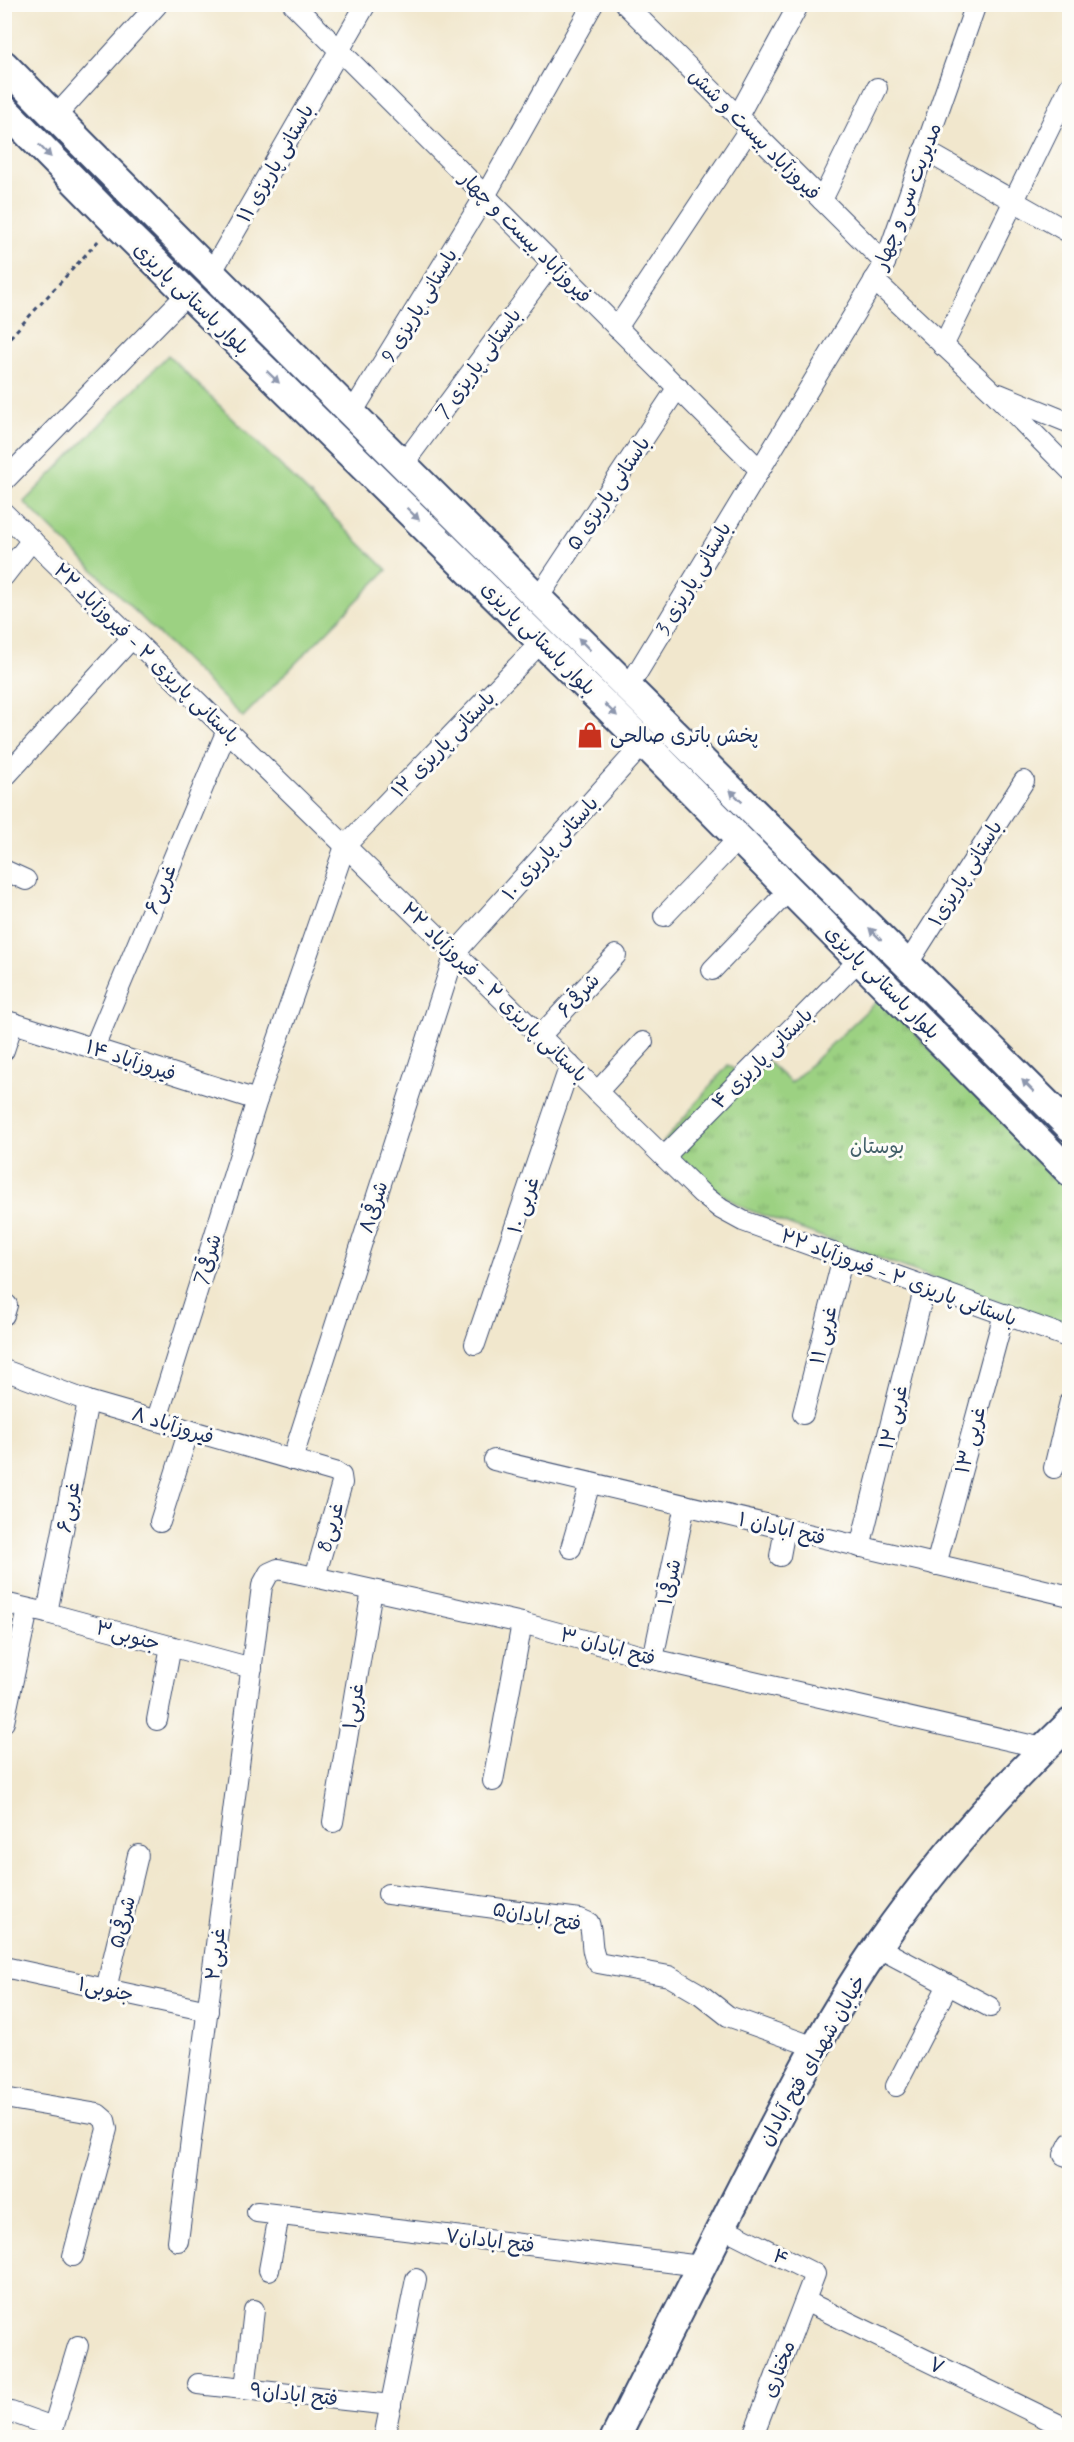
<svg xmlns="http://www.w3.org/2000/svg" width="1074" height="2442" font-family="Mynerve,'Playpen Sans Arabic',sans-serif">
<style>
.grass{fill:url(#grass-tufts);stroke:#5c8070;stroke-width:1.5}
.garden{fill:#9cd182;stroke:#5c8070;stroke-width:1.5}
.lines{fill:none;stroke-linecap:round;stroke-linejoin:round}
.street-casing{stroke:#3b4b6f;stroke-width:22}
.secondary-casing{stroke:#3b4b6f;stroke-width:32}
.path{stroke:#3b4b6f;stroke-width:3;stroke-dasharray:4.5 4.5;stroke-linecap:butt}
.street{stroke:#fff;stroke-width:20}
.secondary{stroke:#fff;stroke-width:28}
.oneway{fill:#8d97ae}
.labels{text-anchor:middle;stroke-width:6;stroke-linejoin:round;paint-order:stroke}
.street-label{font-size:20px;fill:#1b2f5e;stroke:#fdfcf7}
.poi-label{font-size:20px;fill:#1b2f5e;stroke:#fdfcf7;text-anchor:start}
.park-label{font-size:20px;fill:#426069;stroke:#fdfcf7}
</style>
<defs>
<pattern id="grass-tufts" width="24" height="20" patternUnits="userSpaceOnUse" patternTransform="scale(1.5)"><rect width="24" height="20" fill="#9cd182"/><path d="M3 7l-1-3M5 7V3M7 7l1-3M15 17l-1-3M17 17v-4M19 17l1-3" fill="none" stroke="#7eaa6e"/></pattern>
</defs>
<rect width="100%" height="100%" fill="#fdfcf7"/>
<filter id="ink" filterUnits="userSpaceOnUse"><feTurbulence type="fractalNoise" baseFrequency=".0167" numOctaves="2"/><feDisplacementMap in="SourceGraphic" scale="12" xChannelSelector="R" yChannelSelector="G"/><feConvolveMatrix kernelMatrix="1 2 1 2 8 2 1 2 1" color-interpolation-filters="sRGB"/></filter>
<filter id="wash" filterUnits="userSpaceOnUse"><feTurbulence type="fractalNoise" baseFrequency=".008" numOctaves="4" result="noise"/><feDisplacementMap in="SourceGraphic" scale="24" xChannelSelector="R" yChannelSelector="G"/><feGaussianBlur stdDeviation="1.35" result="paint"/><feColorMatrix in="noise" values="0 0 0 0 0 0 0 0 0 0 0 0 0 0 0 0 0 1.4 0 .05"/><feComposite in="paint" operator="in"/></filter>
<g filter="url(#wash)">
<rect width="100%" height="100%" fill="#f1e7cd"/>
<!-- grass -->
<path class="grass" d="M880,998L1069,1191V1328L746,1209C714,1192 688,1169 662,1144L728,1065L746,1079L765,1059L791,1083Z"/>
<!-- garden -->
<polygon class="garden" points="168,355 387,570 243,717 24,502"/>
</g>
<g filter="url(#ink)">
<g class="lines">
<!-- street casing -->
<g class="street-casing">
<g id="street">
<polyline points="293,4 759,469"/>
<polyline points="625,4 885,263"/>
<polyline points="738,116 799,4"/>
<polyline points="55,117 157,5"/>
<polyline points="924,150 1070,233"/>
<polyline points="822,200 877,88"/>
<polyline points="210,275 366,4"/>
<polyline points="874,280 991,390 1070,470"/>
<polyline points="617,328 750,128"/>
<polyline points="943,346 1070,86"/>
<polyline points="999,394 1070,423"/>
<polyline points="352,413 485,196 593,4"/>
<polyline points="404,463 552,263"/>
<polyline points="4,481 187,294"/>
<polyline points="4,513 664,1157 702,1194 721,1209 743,1221 1070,1338"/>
<polyline points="4,576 32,540"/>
<polyline points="538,598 678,387"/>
<polyline points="628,688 885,263 976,4"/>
<polyline points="4,778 132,638"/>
<polyline points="4,870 26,880"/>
<polyline points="664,916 739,838"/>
<polyline points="907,965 1024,781"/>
<polyline points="712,970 790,889"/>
<polyline points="4,1020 257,1100"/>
<polyline points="540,1036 616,955"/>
<polyline points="94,1048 227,730"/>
<polyline points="4,1050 13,1023"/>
<polyline points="597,1092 643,1042"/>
<polyline points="664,1157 860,959"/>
<polyline points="4,1315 7,1305"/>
<polyline points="475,1344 570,1065"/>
<polyline points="4,1370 88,1401 335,1472 341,1476 342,1483 315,1577"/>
<polyline points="803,1414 843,1257"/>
<polyline points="157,1419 257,1100 345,846 541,642"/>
<polyline points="292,1460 455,953 644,743"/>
<polyline points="494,1460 1070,1596"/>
<polyline points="1054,1468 1070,1401"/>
<polyline points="160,1522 189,1430"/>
<polyline points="860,1547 925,1286"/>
<polyline points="571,1548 590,1483"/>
<polyline points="780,1556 785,1529"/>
<polyline points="936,1565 1004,1314"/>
<polyline points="4,1603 47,1613 252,1668"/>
<polyline points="47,1613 88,1401"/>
<polyline points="653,1659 685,1505"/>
<polyline points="157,1720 171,1646"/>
<polyline points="4,1722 28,1609"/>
<polyline points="493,1781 522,1623"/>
<polyline points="333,1822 372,1590"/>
<path d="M388,1894L580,1919L589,1923C594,1937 589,1951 598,1963L669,1976L700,1994L728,2016L815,2047"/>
<polyline points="877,1947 990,2007"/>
<polyline points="4,1967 208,2011"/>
<polyline points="106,1989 138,1855"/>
<polyline points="896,2086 948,1985"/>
<polyline points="4,2098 98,2114 105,2120 107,2129 73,2256"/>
<polyline points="1070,2143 1064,2155 1070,2157"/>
<polyline points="257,2212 701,2266"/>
<polyline points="722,2227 815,2274 752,2438"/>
<polyline points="178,2241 262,1586 269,1573 278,1569 522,1623 653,1659 1043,1748"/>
<polyline points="269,2270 279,2215"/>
<polyline points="805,2301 1070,2430"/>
<polyline points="198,2384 391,2405"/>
<polyline points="245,2389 254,2310"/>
<polyline points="4,2412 11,2412 50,2426 54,2425 78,2346"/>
<polyline points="384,2438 416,2279"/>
</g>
</g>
<!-- secondary casing -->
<g class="secondary-casing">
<g id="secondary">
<path d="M4,65C356,422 716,772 1070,1127"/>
<polyline points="4,109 115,222 644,743 1070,1172"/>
<path d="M615,2438C659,2351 702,2265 746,2179C787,2100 827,2019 878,1946C934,1866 999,1791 1070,1723"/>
</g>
</g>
<!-- path -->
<polyline class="path" points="4,344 100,239"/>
<!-- street -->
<use href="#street" class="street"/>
<!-- secondary -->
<use href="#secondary" class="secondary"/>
</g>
<!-- one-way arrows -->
<defs><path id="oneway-solid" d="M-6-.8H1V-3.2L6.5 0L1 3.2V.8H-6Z" transform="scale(1.5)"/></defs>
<g class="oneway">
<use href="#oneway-solid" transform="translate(45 151) rotate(46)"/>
<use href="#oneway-solid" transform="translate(273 377) rotate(44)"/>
<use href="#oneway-solid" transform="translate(413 514) rotate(44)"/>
<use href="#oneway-solid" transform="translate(584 644) rotate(-135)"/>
<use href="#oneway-solid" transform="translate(611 710) rotate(44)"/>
<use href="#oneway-solid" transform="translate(736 796) rotate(-135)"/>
<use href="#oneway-solid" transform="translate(875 934) rotate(-135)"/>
<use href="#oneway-solid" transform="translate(1028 1086) rotate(-135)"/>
</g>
</g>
<!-- icons -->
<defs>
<g id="shop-bare" transform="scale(2.07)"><path d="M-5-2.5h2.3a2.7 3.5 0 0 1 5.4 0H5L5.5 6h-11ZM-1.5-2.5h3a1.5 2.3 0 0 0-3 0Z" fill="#c8321e" stroke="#fdfcf7" stroke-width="2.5" paint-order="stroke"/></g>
</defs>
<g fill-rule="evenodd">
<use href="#shop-bare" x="590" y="735"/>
</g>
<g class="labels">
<!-- street labels -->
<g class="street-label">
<text transform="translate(755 134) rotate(45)" y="7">فیروزآباد بیست و شش</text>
<text transform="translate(275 163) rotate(-60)" y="7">باستانی پاریزی ۱۱</text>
<text transform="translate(907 196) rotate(-69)" y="7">مدیریت سی و چهار</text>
<text transform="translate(526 237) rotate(45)" y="7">فیروزآباد بیست و چهار</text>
<text transform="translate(192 298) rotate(44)" y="7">بلوار باستانی پاریزی</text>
<text transform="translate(419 305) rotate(-59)" y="7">باستانی پاریزی 9</text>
<text transform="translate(478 363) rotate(-54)" y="7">باستانی پاریزی 7</text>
<text transform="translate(608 493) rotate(-56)" y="7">باستانی پاریزی ۵</text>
<text transform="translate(693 578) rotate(-59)" y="7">باستانی پاریزی 3</text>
<text transform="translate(539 638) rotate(45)" y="7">بلوار باستانی پاریزی</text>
<text transform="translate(147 653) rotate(44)" y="7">باستانی پاریزی ۲ - فیروزآباد ۲۲</text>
<text transform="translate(443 744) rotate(-46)" y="7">باستانی پاریزی ۱۲</text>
<text transform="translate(550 848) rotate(-48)" y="7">باستانی پاریزی ۱۰</text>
<text transform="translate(965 873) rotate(-58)" y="7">باستانی پاریزی۱</text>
<text transform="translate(160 889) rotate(-67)" y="7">غربی۶</text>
<text transform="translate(883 982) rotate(45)" y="7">بلوار باستانی پاریزی</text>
<text transform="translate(495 992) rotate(44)" y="7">باستانی پاریزی ۲ - فیروزآباد ۲۲</text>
<text transform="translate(578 995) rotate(-47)" y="7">شرقی۶</text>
<text transform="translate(762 1058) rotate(-45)" y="7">باستانی پاریزی ۴</text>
<text transform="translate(131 1060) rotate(18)" y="7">فیروزآباد ۱۴</text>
<text transform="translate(523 1205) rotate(-71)" y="7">غربی ۱۰</text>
<text transform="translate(373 1207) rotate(-72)" y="7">شرقی۸</text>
<text transform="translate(207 1259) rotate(-73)" y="7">شرقی7</text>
<text transform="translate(899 1277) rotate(20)" y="7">باستانی پاریزی ۲ - فیروزآباد ۲۲</text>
<text transform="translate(823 1335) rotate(-76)" y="7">غربی ۱۱</text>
<text transform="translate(893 1417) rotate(-76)" y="7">غربی ۱۲</text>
<text transform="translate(173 1425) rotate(17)" y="7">فیروزآباد ۸</text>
<text transform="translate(970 1440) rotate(-75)" y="7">غربی ۱۳</text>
<text transform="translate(68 1507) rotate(-79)" y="7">غربی۶</text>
<text transform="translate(330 1527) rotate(-74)" y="7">غربی8</text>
<text transform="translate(782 1528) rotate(13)" y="7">فتح ابادان ۱</text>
<text transform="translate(669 1582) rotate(-78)" y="7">شرقی۱</text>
<text transform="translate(128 1635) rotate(15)" y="7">جنوبی۳</text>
<text transform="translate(608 1646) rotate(15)" y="7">فتح ابادان ۳</text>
<text transform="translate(353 1706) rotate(-80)" y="7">غربی۱</text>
<text transform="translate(537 1916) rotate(10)" y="7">فتح ابادان۵</text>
<text transform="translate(122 1922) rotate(-76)" y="7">شرقی۵</text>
<text transform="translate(215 1954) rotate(-83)" y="7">غربی۲</text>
<text transform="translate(106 1989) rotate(12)" y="7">جنوبی۱</text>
<text transform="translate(812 2060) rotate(-60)" y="7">خیابان شهدای فتح آبادان</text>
<text transform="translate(490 2240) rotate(7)" y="7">فتح ابادان۷</text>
<text transform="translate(781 2257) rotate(27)" y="7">۴</text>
<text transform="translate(937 2365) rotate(26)" y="7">۷</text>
<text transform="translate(778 2369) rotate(-69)" y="7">مختاری</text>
<text transform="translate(294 2394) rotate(6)" y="7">فتح ابادان۹</text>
</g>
<!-- poi labels -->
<g class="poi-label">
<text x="610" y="742">پخش باتری صالحی</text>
</g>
<!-- park labels -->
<g class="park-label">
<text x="877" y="1153">بوستان</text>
</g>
</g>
<!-- margin -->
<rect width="1074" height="2442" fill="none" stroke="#fdfcf7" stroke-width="24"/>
</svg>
